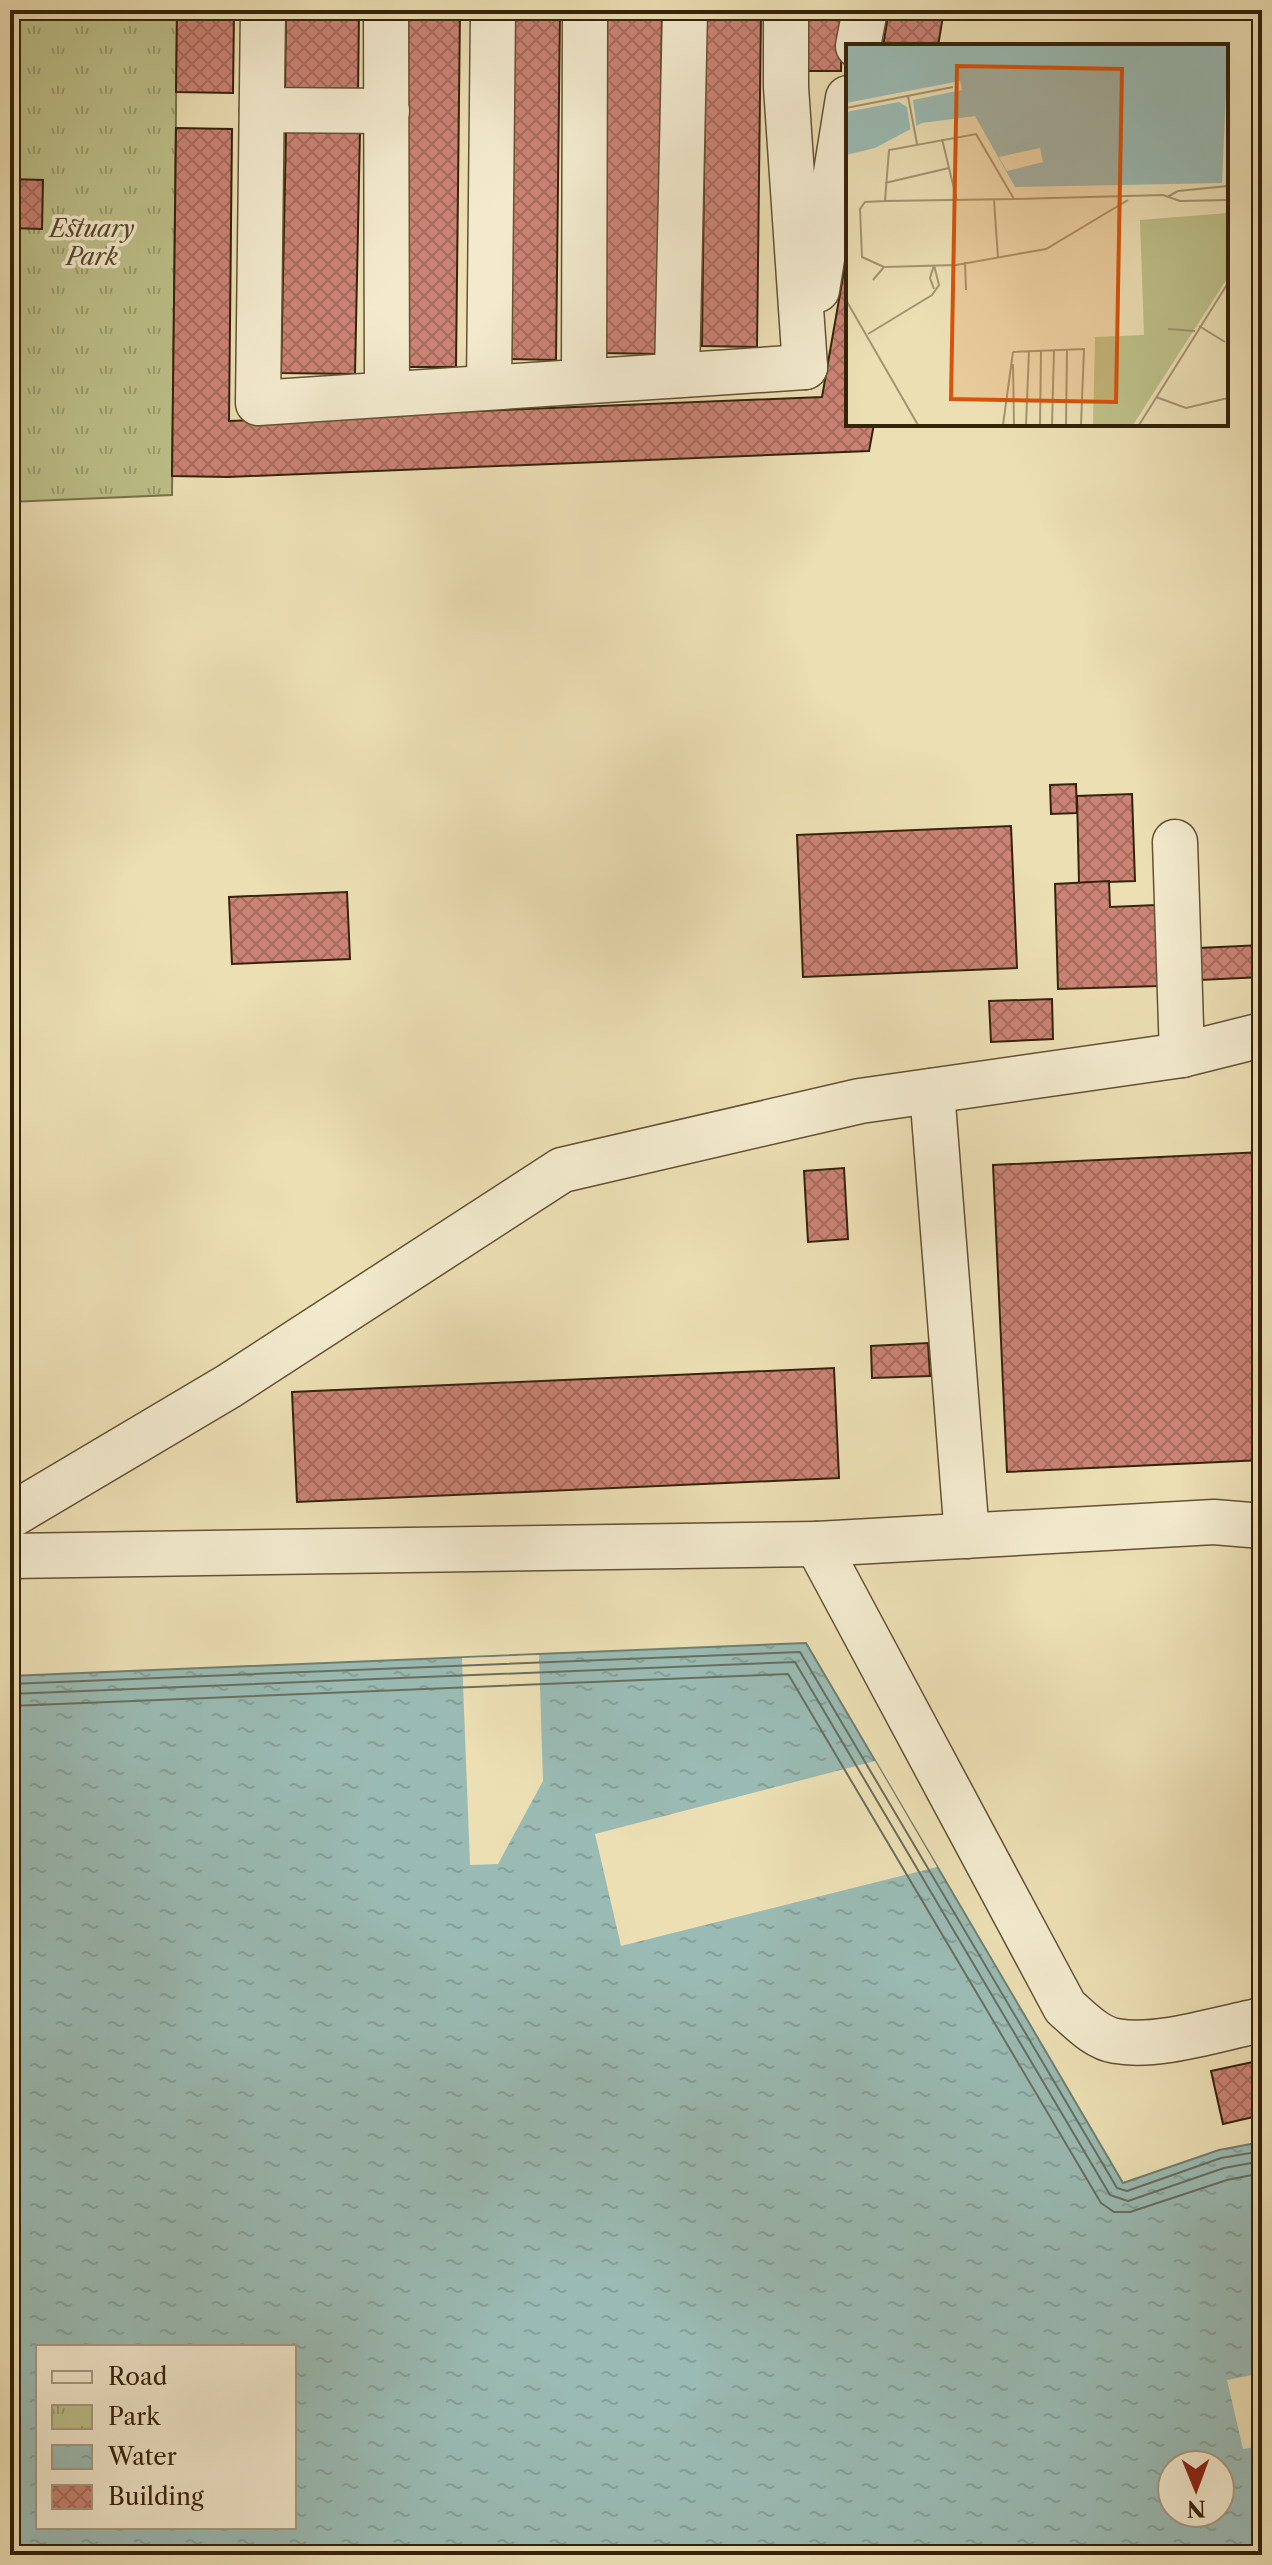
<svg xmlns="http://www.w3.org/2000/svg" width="1272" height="2565" font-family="'Libre Caslon Text',serif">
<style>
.park{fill:url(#park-tufts);stroke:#79724a;stroke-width:2}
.water{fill:url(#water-ripples);stroke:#727e70;stroke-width:2;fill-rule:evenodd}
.pier{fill:#ecdfb4}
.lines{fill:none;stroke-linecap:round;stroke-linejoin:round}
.shore{stroke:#686f5f;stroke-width:2}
.building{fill:url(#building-cross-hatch);stroke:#35230a;stroke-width:2}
.minor-casing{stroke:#635234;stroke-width:47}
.minor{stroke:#f3eace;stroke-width:44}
.labels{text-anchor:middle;stroke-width:7;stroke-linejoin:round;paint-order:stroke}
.park-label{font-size:24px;font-style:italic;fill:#574a2a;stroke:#f3eace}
.inset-road{fill:none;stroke:#a39470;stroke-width:2}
.view{fill:#d6540c;fill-opacity:0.15;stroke:#d6540c;stroke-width:4}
.inset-edge{fill:none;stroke:#35230a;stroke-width:4}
</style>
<defs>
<pattern id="park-tufts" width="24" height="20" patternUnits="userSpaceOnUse" patternTransform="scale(2)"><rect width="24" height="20" fill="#bdc089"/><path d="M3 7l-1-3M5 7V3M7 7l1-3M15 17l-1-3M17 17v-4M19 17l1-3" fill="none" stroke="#9a9c6e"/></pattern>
<pattern id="water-ripples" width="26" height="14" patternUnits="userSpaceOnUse" patternTransform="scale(2)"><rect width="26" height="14" fill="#9abbb4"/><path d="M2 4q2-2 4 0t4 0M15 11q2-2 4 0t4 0" fill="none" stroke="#85a099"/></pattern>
<pattern id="building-cross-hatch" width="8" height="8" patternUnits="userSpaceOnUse" patternTransform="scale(2)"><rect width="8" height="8" fill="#cb8375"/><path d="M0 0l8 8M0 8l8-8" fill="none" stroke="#a66b5e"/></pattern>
</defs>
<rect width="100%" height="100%" fill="#ecdfb4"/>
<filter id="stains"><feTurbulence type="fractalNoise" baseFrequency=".0025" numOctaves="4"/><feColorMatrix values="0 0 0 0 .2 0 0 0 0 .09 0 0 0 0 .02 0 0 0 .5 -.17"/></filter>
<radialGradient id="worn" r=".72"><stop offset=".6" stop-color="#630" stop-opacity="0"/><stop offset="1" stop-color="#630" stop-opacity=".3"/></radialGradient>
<!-- park -->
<polygon class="park" points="10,10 177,10 172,495 10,502"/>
<!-- water -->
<path class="water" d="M806,1643L1123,2183L1219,2150L1262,2142V2555H10V1676ZM38,2347H294V2527H38ZM1172,2465H1220V2513H1172Z"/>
<!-- pier -->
<g class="pier">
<polygon points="539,1655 543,1781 498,1864 470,1865 462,1658"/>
<polygon points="875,1761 937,1867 621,1946 595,1834"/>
<polygon points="1262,2373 1262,2446 1243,2449 1227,2380"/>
</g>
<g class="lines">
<!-- shore -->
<g class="shore">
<polyline points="10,1684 800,1652 1117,2188 1127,2191 1221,2158 1262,2151"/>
<polyline points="10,1694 795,1662 1110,2195 1128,2201 1224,2168 1262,2161"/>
<polyline points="10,1706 788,1674 1101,2203 1114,2212 1130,2212 1227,2180 1262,2173"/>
</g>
</g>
<!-- building -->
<g class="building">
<polygon points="177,10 234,10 233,93 176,92"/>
<polygon points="286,10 359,10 358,96 285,95"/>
<polygon points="405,10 460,10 456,367 401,367"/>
<polygon points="506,10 560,10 556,360 502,359"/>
<polygon points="607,10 662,10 658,354 603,353"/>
<polygon points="706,10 761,10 757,347 702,346"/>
<polygon points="805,10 842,10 841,71 805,71"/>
<polygon points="889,10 944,10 938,46 883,46"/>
<polygon points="176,128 232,129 229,421 822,397 848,248 848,424 874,424 869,451 228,477 172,476"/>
<polygon points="286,130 360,131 355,374 281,373"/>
<polygon points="10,179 43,180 42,229 10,228"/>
<polygon points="1076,784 1077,813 1051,814 1050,785"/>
<polygon points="1132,794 1135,881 1079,883 1077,796"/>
<polygon points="1011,826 1017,968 803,977 797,835"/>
<polygon points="1109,881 1110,907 1156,905 1158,986 1058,989 1055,884"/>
<polygon points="347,892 350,959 232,964 229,897"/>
<polygon points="1262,945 1262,977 1200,980 1199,948"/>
<polygon points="1052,999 1053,1039 991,1042 989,1001"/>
<polygon points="1262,1152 1262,1460 1007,1472 993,1165"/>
<polygon points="844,1168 848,1239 808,1242 804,1171"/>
<polygon points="928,1343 930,1376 872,1378 871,1346"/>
<polygon points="834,1368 839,1478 297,1502 292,1392"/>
<polygon points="1262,2060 1262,2115 1223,2124 1211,2071"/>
</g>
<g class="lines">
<!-- minor casing -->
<g class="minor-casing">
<g id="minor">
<polyline points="263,10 258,403 805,367"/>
<polyline points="386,10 387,394"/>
<polyline points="786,10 786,87 805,367"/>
<polyline points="858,46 865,10"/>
<polyline points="262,110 387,111"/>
<polyline points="817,290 848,98"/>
<polyline points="677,375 685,10"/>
<polyline points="584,381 585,10"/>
<polyline points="489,387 493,10"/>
<polyline points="1175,842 1182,1055"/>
<polyline points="932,1091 967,1536"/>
<polyline points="10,1516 229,1386 562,1170 860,1101 1182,1055 1262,1035"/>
<path d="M1262,1526L1214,1522L817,1544L1065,2007C1079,2019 1096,2038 1116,2041C1158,2049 1220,2028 1262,2020"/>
<polyline points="10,1556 817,1544"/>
</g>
</g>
<!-- minor -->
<use href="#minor" class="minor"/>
</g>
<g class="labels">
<!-- park labels -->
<g class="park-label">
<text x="92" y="237">Estuary<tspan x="92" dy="28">Park</tspan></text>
</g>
</g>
<!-- overview -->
<g transform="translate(846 44)">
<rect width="382" height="382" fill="#ecdfb4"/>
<path d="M382,169V233L287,381H247L249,293L298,291L294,176Z" fill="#bdc089"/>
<path d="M0,1H382L376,139L169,143L129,72L76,79L29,104L0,111Z" fill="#9abbb4"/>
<path d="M114,37L116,46L67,56L71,87L65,89L61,63L53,58L0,68V59ZM194,104L197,118L161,127L153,113Z" fill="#ecdfb4"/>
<path class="inset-road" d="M62,52L71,100M0,64L107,43M130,90L168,155L39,157L43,106ZM96,95L111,157M39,139L103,124M321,153L332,147L382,142M168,155L317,151L334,157L382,156M148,156L152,214M119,218L120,246M88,221L84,234L88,245M38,223L16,213L14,165L19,158L39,157M27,236L38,223L110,221L200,205L282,156M0,256L72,381M353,282L379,298M322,285L349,287M22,290L86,251L93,241L88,221M167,308L238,305L235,381M167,320L168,381M310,353L340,364L382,354M157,381L167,308M180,381L183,307M194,381L195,307M206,381L208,306M220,381L221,306M293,381L382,239"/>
<path class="view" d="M111,22L276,25L270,358L105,355Z"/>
<rect width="382" height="382" class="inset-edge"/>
</g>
<!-- margin -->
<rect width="1272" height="2565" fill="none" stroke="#ecdfb4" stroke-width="40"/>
<rect x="12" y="12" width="1248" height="2541" fill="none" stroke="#35230a" stroke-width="4"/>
<rect x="20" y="20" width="1232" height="2525" fill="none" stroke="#35230a" stroke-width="2"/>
<!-- legend -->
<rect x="36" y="2345" width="260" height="184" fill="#f3eace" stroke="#a79a80" stroke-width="2"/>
<rect x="52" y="2371" width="40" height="12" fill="#f3eace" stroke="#a79a80" stroke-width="2"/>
<text x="108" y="2385" font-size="24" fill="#35230a">Road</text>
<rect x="52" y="2405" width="40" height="24" fill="url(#park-tufts)" stroke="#a79a80" stroke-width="2"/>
<text x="108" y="2425" font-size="24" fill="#35230a">Park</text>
<rect x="52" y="2445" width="40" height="24" fill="url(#water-ripples)" stroke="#a79a80" stroke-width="2"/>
<text x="108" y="2465" font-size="24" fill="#35230a">Water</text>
<rect x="52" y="2485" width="40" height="24" fill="url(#building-cross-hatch)" stroke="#a79a80" stroke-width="2"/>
<text x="108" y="2505" font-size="24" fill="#35230a">Building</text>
<!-- north arrow -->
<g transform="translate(1196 2489) rotate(179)"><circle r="38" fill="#f3eace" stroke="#a79a80" stroke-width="2"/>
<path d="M0-6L14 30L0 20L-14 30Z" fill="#8f2418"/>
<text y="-12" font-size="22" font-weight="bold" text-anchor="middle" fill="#35230a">N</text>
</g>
<rect width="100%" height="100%" filter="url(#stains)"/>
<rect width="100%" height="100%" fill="url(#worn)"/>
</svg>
